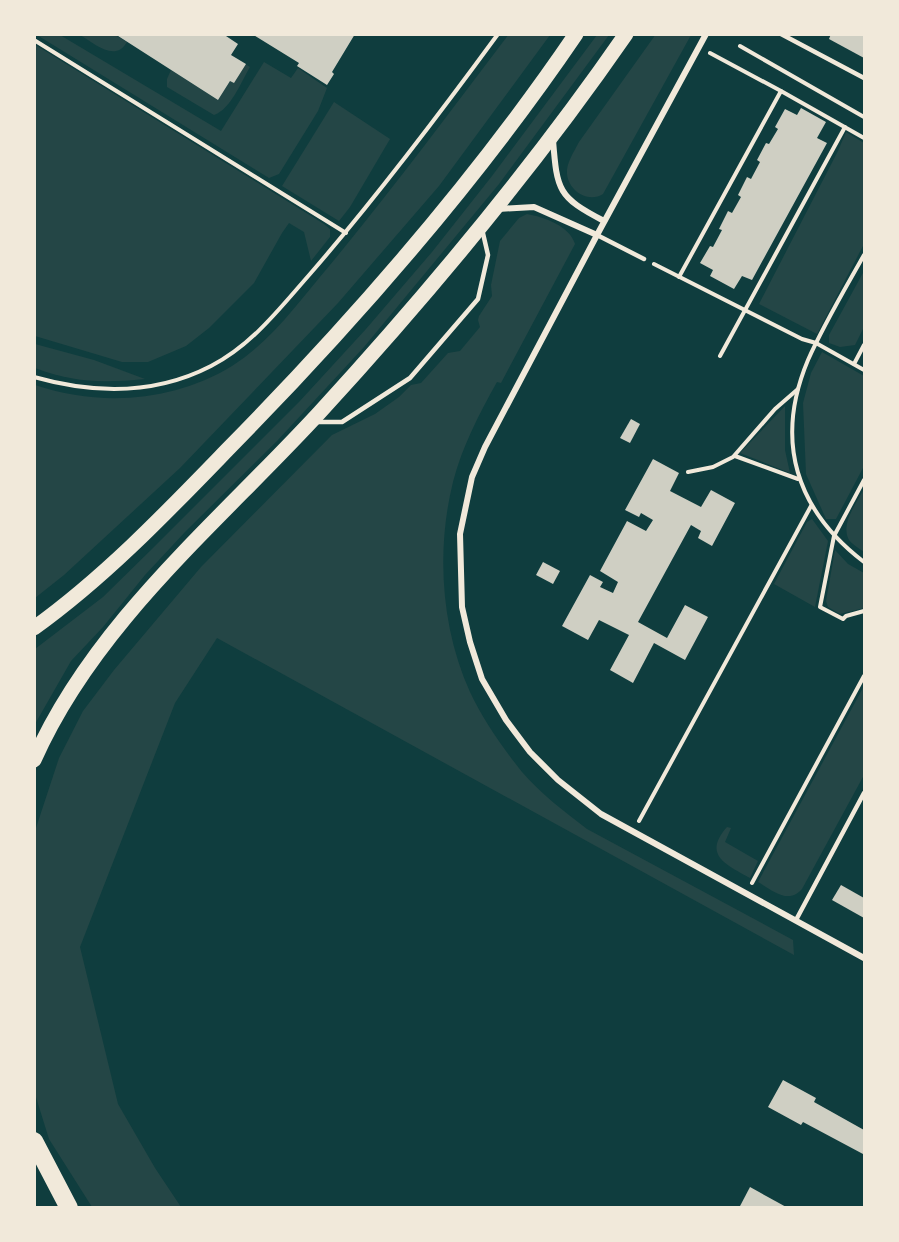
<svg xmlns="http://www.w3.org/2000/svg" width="899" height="1242" font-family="'Space Grotesk',sans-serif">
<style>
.green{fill:#244646}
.building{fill:#cfcfc3}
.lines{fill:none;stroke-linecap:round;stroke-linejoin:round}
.path{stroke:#f1e9da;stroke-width:4}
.service{stroke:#f1e9da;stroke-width:4.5}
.minor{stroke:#f1e9da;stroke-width:6}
.primary{stroke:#f1e9da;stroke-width:15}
.motorway{stroke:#f1e9da;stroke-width:18}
</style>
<rect width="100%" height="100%" fill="#0f3d3e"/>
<!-- green -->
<g class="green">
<path d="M509,34L550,35L439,186L338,303L180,468L64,575L35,598V385C100,407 173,402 232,366C272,341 300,300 330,265C392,190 450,112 509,34Z"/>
<path d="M656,34L691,35L603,194C589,203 569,192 567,174C566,163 574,152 579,142Z"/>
<polygon points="37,35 60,35 221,131 264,62 291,78 298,68 327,88 318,111 279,174 269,178"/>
<path d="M80,35H115L127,42C115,63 94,43 80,35Z"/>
<polygon points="597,35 609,35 499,184 364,347 277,441 185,532 145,575 103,627 71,661 35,724 35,649 103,597 154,547 299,402 366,329 432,252 492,176"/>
<polygon points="34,44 324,224 330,229 330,237 311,261 304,232 289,223 282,233 254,283 209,328 186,346 148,362 122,362 35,336"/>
<path d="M245,64L250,67C241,82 231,109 214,115L167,87V79L171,70L218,100L230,81Z"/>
<polygon points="334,102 390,139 350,207 339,221 282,186"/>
<polygon points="846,132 864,143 864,244 817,334 759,304 838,151"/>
<path d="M527,214C544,217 570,226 575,244L501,383L497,382C479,414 462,447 453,482C436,550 441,628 470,692C483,720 503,748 522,772C541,794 565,812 587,829L793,940L794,955L217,638L175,703L80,947L118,1104L155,1168L181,1207H92L49,1139L35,1094V831L59,758L83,711L114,670L201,567L332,435L375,414L399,397L411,385L421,383L448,353L460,351L480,327L478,320L479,316L492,296L491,285L500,241L519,218Z"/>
<polygon points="864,271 864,327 855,345 840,347 829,343 829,335"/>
<path d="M35,344L94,360L145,379C103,383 75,383 35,368Z"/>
<polygon points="822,352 864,376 864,466 836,519 826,519 806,474 803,403 811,373"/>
<polygon points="785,406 785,450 790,473 740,453"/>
<path d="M864,489V552C860,549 852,544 849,540C840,524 857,502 864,489Z"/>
<polygon points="812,519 828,541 815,607 774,584 807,522"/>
<polygon points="835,550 848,564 864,573 864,608 840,614 828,607 826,601"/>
<path d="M864,686V775L802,889C788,905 772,890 758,882Z"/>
<path d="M727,827L731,828L725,842L758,861L750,878C727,865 702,855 727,827Z"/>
</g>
<!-- building -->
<g class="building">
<polygon points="115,34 223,34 238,44 231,55 246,64 234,83 230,81 218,100"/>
<polygon points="252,34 355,34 332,72 334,74 327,85 297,66 299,63"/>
<polygon points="831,34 864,34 864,58 829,39"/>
<polygon points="801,108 826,122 817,138 827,143 752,280 742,276 734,289 710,276 713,270 700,263 710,246 713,247 722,230 719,229 728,211 732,213 741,197 738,195 747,177 751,179 760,162 757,160 766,143 769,144 778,129 775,127 785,109 797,115"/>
<polygon points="631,419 640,424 630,443 620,438"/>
<polygon points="653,459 679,473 670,491 701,507 711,490 735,503 712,546 698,538 701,531 691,525 638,622 667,638 685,605 708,617 685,660 654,643 633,683 610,670 629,635 599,620 588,640 562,626 590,575 603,582 600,587 613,593 618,582 600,571 627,521 646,531 653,520 641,513 639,517 625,510"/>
<polygon points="543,562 560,571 553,584 536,575"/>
<polygon points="841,885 864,898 864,918 832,900"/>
<polygon points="783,1080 816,1098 814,1102 864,1130 864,1151 863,1154 803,1122 801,1125 768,1107"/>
<polygon points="750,1187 788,1208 739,1208"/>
</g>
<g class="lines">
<!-- path -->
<g class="path">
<polyline points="34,40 346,233"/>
<polyline points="740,46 864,117"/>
<polyline points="710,53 781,91"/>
<path d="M864,255C845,289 824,324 808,360C774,441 796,510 864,562"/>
<polyline points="654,264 802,339 816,343 864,370"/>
<polyline points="679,277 781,91 864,138"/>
<polyline points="720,356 845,127"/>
<polyline points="854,364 864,345"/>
<path d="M34,377C94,394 155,395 211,366C252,345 280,308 310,274C376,198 438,116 498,34"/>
<polyline points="735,456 798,479"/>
<polyline points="688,472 713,467 733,457 775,409 798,389"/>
<polyline points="864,480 834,536 820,607 843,619 846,616 864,611"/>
<polyline points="639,821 811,506"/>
<polyline points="752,883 864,676"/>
</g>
<!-- service -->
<g class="service">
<polyline points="781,34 864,78"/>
<polyline points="597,235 644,259"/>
<polyline points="316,422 342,422 410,378 478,299 488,255 482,229"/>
<polyline points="796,920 864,793"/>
</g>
<!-- minor -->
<g class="minor">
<polyline points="706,34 597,235 485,447 472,477 460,534 462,607 470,642 482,679 506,720 530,752 558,780 601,814 864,958"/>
<path d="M553,140C557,191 558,197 604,221"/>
<polyline points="498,209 534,207 597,235"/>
</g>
<!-- primary -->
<g class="primary">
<path d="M34,628C105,577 167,512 227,450C354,321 474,184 576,34"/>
<path d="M34,760C95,622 220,521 320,412C429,293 534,167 626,34"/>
</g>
<!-- motorway -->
<polyline class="motorway" points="34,1141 69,1208"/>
</g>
<!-- border -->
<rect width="899" height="1242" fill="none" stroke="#f1e9da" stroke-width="72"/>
</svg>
